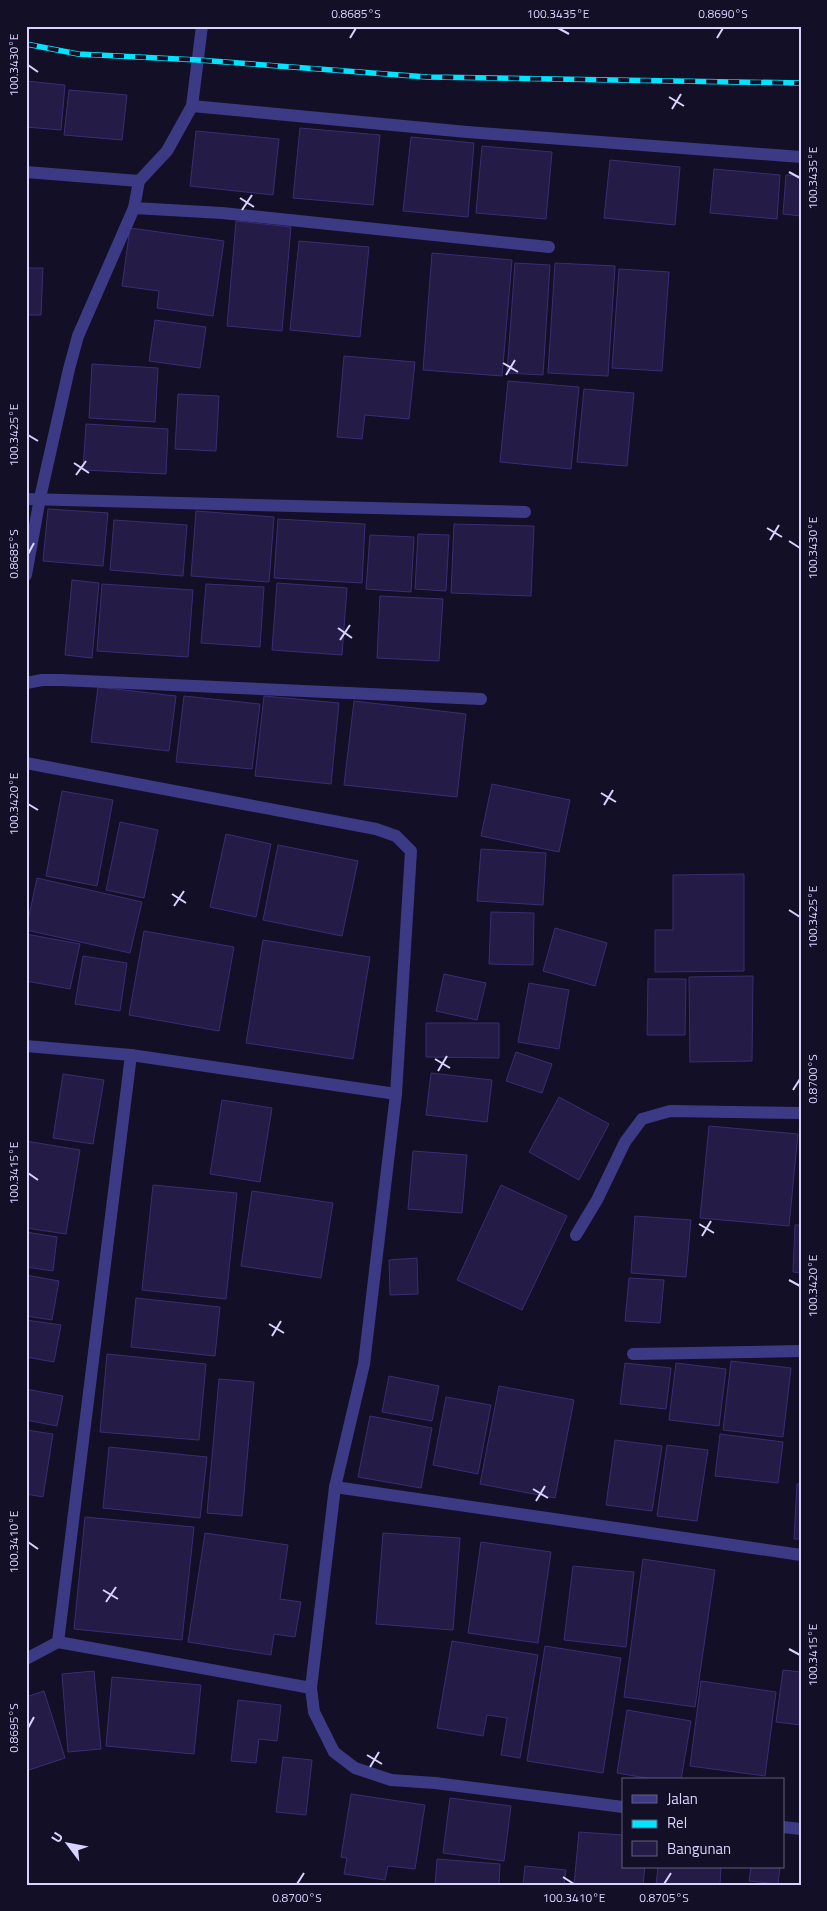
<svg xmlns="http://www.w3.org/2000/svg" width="827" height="1911" font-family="'Titillium Web',sans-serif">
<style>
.building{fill:#241b47;stroke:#3b2d73}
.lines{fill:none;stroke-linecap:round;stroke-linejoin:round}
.minor{stroke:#3d3a85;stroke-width:12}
.rail-casing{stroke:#00e5ff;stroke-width:5.5}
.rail{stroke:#130f26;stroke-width:4;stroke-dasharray:11;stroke-linecap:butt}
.ticks{fill:none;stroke:#d9d4ff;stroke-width:2}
.neatline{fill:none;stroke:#d9d4ff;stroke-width:2}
.ticks-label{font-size:12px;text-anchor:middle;fill:#d9d4ff}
</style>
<rect width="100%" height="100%" fill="#130f26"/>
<!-- building -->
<g class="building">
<polygon points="26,81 65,85 61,130 26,127"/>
<polygon points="69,90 127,95 122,140 64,135"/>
<polygon points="300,128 380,135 373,205 293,198"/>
<polygon points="196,131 279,139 273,195 190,186"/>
<polygon points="411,137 474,143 468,217 403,211"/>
<polygon points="482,146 552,152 546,219 476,213"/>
<polygon points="610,160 680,167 675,225 604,218"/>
<polygon points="714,169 780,175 777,219 710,213"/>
<polygon points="786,175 801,176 801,216 783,214"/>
<polygon points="236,221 291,227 282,331 227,326"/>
<polygon points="130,228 224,241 213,316 157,308 159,291 122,286"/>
<polygon points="299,241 369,247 360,337 290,330"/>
<polygon points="432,253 512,260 502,376 423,370"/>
<polygon points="515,263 550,265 543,375 507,373"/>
<polygon points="555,263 615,266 608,376 548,373"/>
<polygon points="26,268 43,268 41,315 26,315"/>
<polygon points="619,269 669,272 662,371 612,368"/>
<polygon points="155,320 206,327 200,368 149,361"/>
<polygon points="344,356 415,362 409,419 365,415 362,439 337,437"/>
<polygon points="92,364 158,368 155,422 89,418"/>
<polygon points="508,381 579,387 571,469 500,462"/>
<polygon points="584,389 634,393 627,466 577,462"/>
<polygon points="178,394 219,396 216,451 175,449"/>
<polygon points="86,424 168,429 166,474 83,470"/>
<polygon points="48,509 108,513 103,566 43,561"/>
<polygon points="196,511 274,517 269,582 191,576"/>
<polygon points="278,519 365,524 362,583 274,578"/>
<polygon points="114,520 187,525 183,576 110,570"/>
<polygon points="454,524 534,526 531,596 451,593"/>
<polygon points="418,534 449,535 446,591 415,589"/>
<polygon points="370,535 414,537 411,592 366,589"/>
<polygon points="72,580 99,583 92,658 65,655"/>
<polygon points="277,583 347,588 342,655 272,650"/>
<polygon points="102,584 193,590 188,657 97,651"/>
<polygon points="206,584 264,587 260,647 201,643"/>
<polygon points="380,596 443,599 439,661 377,658"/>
<polygon points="98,687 176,696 169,751 91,742"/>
<polygon points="184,696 260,704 252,769 176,762"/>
<polygon points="264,696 339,703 331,784 255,776"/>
<polygon points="354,701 466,714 457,797 344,785"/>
<polygon points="492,784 570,800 559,852 481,836"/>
<polygon points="62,791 113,800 97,886 46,876"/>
<polygon points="120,822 158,830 144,898 106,890"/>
<polygon points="226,834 271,844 256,917 210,907"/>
<polygon points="278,845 358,861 342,936 263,920"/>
<polygon points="481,849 546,853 543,905 477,901"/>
<polygon points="744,874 744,971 655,972 655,930 673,930 673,875"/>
<polygon points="37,878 142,902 130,953 26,930"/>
<polygon points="491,912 534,913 533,965 489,964"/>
<polygon points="555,928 607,943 595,986 543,971"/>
<polygon points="144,931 234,947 219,1031 129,1015"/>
<polygon points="26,934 80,944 70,989 26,981"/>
<polygon points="263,940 370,957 353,1059 246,1043"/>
<polygon points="83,956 127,963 120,1011 75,1004"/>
<polygon points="444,974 486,983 477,1020 436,1011"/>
<polygon points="753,976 752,1061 690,1062 689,977"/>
<polygon points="648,979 686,979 685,1035 647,1035"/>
<polygon points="529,983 569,990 559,1049 518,1042"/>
<polygon points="426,1023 499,1023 499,1058 426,1057"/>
<polygon points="516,1052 552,1064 542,1093 506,1081"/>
<polygon points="431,1073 492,1080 487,1122 426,1115"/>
<polygon points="63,1074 104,1080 93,1144 53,1138"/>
<polygon points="559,1097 609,1124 579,1180 529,1152"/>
<polygon points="222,1100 272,1108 260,1182 210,1174"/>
<polygon points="709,1126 798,1134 789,1226 700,1218"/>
<polygon points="26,1141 80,1150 66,1234 26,1228"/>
<polygon points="413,1151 467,1155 462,1213 408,1209"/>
<polygon points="153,1185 237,1193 226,1299 142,1290"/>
<polygon points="501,1185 567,1216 522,1310 457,1280"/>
<polygon points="252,1191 333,1203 321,1278 241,1266"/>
<polygon points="635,1216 691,1220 686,1277 631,1273"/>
<polygon points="795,1225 801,1225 801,1273 793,1272"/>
<polygon points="26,1232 57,1237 53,1271 26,1267"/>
<polygon points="417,1258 418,1294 390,1295 389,1260"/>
<polygon points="26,1275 59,1281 52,1320 26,1316"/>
<polygon points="629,1278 664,1280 660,1323 625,1321"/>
<polygon points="136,1298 220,1307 215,1356 131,1347"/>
<polygon points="26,1320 61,1325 54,1362 26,1357"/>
<polygon points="107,1354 206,1364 199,1440 100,1432"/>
<polygon points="731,1361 791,1368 783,1437 723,1430"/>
<polygon points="625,1363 671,1368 666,1409 620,1404"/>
<polygon points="676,1363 726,1369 719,1426 669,1420"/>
<polygon points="389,1376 439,1386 432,1421 382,1412"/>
<polygon points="219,1379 254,1382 242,1516 207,1513"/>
<polygon points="499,1386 574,1400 555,1498 480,1484"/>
<polygon points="26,1389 63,1396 57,1426 26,1420"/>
<polygon points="446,1397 491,1405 478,1474 433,1465"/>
<polygon points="370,1416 432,1428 421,1488 358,1477"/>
<polygon points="26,1430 53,1434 43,1497 26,1494"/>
<polygon points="720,1434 783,1442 778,1483 715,1476"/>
<polygon points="615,1440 662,1446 652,1511 606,1505"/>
<polygon points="667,1445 708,1450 697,1521 657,1516"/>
<polygon points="109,1447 207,1457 200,1518 103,1508"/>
<polygon points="797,1484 801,1484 801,1539 794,1539"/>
<polygon points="85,1517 194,1527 182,1640 74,1629"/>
<polygon points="205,1533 288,1545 280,1599 301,1602 295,1637 274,1634 271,1655 188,1642"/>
<polygon points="383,1533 460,1538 453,1630 376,1624"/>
<polygon points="481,1542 551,1552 538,1643 468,1633"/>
<polygon points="643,1559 715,1570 695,1707 624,1697"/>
<polygon points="573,1566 634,1572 626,1647 564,1640"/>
<polygon points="452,1641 538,1655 520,1758 501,1755 507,1718 487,1715 483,1736 437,1728"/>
<polygon points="545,1646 621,1658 603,1773 527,1761"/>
<polygon points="783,1670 801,1672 801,1725 776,1722"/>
<polygon points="94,1671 101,1749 68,1752 62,1674"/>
<polygon points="112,1677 201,1685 194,1754 106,1746"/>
<polygon points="701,1681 776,1692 765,1776 690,1766"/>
<polygon points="44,1691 65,1758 26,1771 26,1697"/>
<polygon points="238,1700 281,1705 277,1741 259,1739 256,1763 231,1761"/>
<polygon points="627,1710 691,1721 681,1780 658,1780 617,1773"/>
<polygon points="283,1757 312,1760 306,1815 276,1812"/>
<polygon points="351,1794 425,1805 415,1869 388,1866 385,1880 344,1874 347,1858 341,1857"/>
<polygon points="450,1798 511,1806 504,1861 443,1853"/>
<polygon points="579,1832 623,1835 623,1867 645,1867 643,1885 574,1885"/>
<polygon points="437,1859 500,1864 499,1885 435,1885"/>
<polygon points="525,1866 566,1870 564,1885 523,1885"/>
<polygon points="658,1867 721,1867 720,1885 656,1885"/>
<polygon points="751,1867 780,1867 778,1884 749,1881"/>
</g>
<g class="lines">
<!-- minor -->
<g class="minor">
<polyline points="192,106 467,132 801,157"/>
<polyline points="26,172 139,181 167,151 192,106 202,26"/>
<polyline points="134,208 222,213 549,247"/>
<polyline points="26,499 525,512"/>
<polyline points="26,575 40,498 69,369 78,336 134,208 139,181"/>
<polyline points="26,683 42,680 61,680 481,699"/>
<polyline points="26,763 376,829 396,836 411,851 396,1094 364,1364 335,1487 311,1688 314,1712 334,1752 355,1768 391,1780 435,1783 623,1807"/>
<polyline points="26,1046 131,1055 396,1094"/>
<polyline points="576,1235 597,1200 625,1142 642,1119 670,1111 801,1113"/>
<polyline points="633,1354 801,1351"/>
<polyline points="335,1487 801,1555"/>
<polyline points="58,1642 131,1055"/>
<polyline points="26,1659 58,1642 311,1688"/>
<polyline points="783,1827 801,1829"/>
</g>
<!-- rail casing -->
<g class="rail-casing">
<polyline id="rail" points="26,44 78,54 198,60 427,77 801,83"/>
</g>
<!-- rail -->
<use href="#rail" class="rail"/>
</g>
<!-- ticks -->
<path class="ticks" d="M558,28L569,34M350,38L356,28M717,38L723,28M28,65L38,72M669,97L684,106M672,109L681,94M789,172L800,178M240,198L254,207M242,210L252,195M503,363L518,372M506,375L515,360M28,435L38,441M74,463L89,473M76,475L86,461M767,528L782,537M770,540L779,525M789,541L800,548M28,554L34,543M338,628L352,638M340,640L350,625M601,793L616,802M28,804L38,810M604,805L613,790M172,894L186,903M174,906L184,891M789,910L800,917M435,1059L450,1068M438,1071L447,1056M793,1090L800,1079M28,1173L38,1180M699,1224L714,1233M702,1236L711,1221M789,1280L800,1286M269,1324L284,1333M272,1336L281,1321M533,1489L548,1498M536,1501L545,1486M28,1542L38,1549M103,1590L118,1599M106,1602L116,1587M789,1649L800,1655M28,1728L34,1717M367,1755L382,1764M370,1767L379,1752M563,1877L574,1884M297,1884L304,1873M664,1884L671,1873"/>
<!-- border -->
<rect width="827" height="1911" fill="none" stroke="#130f26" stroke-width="55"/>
<!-- legend -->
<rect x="622" y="1778" width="162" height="90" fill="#130f26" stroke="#625e7d"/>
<rect x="632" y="1795" width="25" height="8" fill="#3d3a85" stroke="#625e7d"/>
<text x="667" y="1804" font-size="15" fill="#d9d4ff">Jalan</text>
<rect x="632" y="1820" width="25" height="8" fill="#00e5ff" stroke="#625e7d"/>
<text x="667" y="1828" font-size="15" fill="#d9d4ff">Rel</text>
<rect x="632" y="1841" width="25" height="15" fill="#241b47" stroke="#625e7d"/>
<text x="667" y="1854" font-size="15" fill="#d9d4ff">Bangunan</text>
<!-- north arrow -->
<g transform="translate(68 1844) rotate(302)" stroke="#130f26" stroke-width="4" paint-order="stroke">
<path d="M0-4L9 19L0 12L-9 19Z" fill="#d9d4ff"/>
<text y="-8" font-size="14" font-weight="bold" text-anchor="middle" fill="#d9d4ff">U</text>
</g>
<rect x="28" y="28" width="772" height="1856" class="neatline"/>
<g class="ticks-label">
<text x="356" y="18">0.8685°S</text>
<text x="558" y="18">100.3435°E</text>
<text x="723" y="18">0.8690°S</text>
<text transform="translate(14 65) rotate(-90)" y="4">100.3430°E</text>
<text transform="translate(813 178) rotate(-90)" y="4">100.3435°E</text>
<text transform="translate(14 435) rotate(-90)" y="4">100.3425°E</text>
<text transform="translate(813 548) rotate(-90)" y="4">100.3430°E</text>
<text transform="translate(14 554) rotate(-90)" y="4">0.8685°S</text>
<text transform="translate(14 804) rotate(-90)" y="4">100.3420°E</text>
<text transform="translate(813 917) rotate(-90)" y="4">100.3425°E</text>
<text transform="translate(813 1079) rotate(-90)" y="4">0.8700°S</text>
<text transform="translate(14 1173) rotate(-90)" y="4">100.3415°E</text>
<text transform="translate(813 1286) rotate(-90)" y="4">100.3420°E</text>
<text transform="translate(14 1542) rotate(-90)" y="4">100.3410°E</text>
<text transform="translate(813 1655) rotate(-90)" y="4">100.3415°E</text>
<text transform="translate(14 1728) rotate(-90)" y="4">0.8695°S</text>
<text x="297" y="1902">0.8700°S</text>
<text x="574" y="1902">100.3410°E</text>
<text x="664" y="1902">0.8705°S</text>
</g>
</svg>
